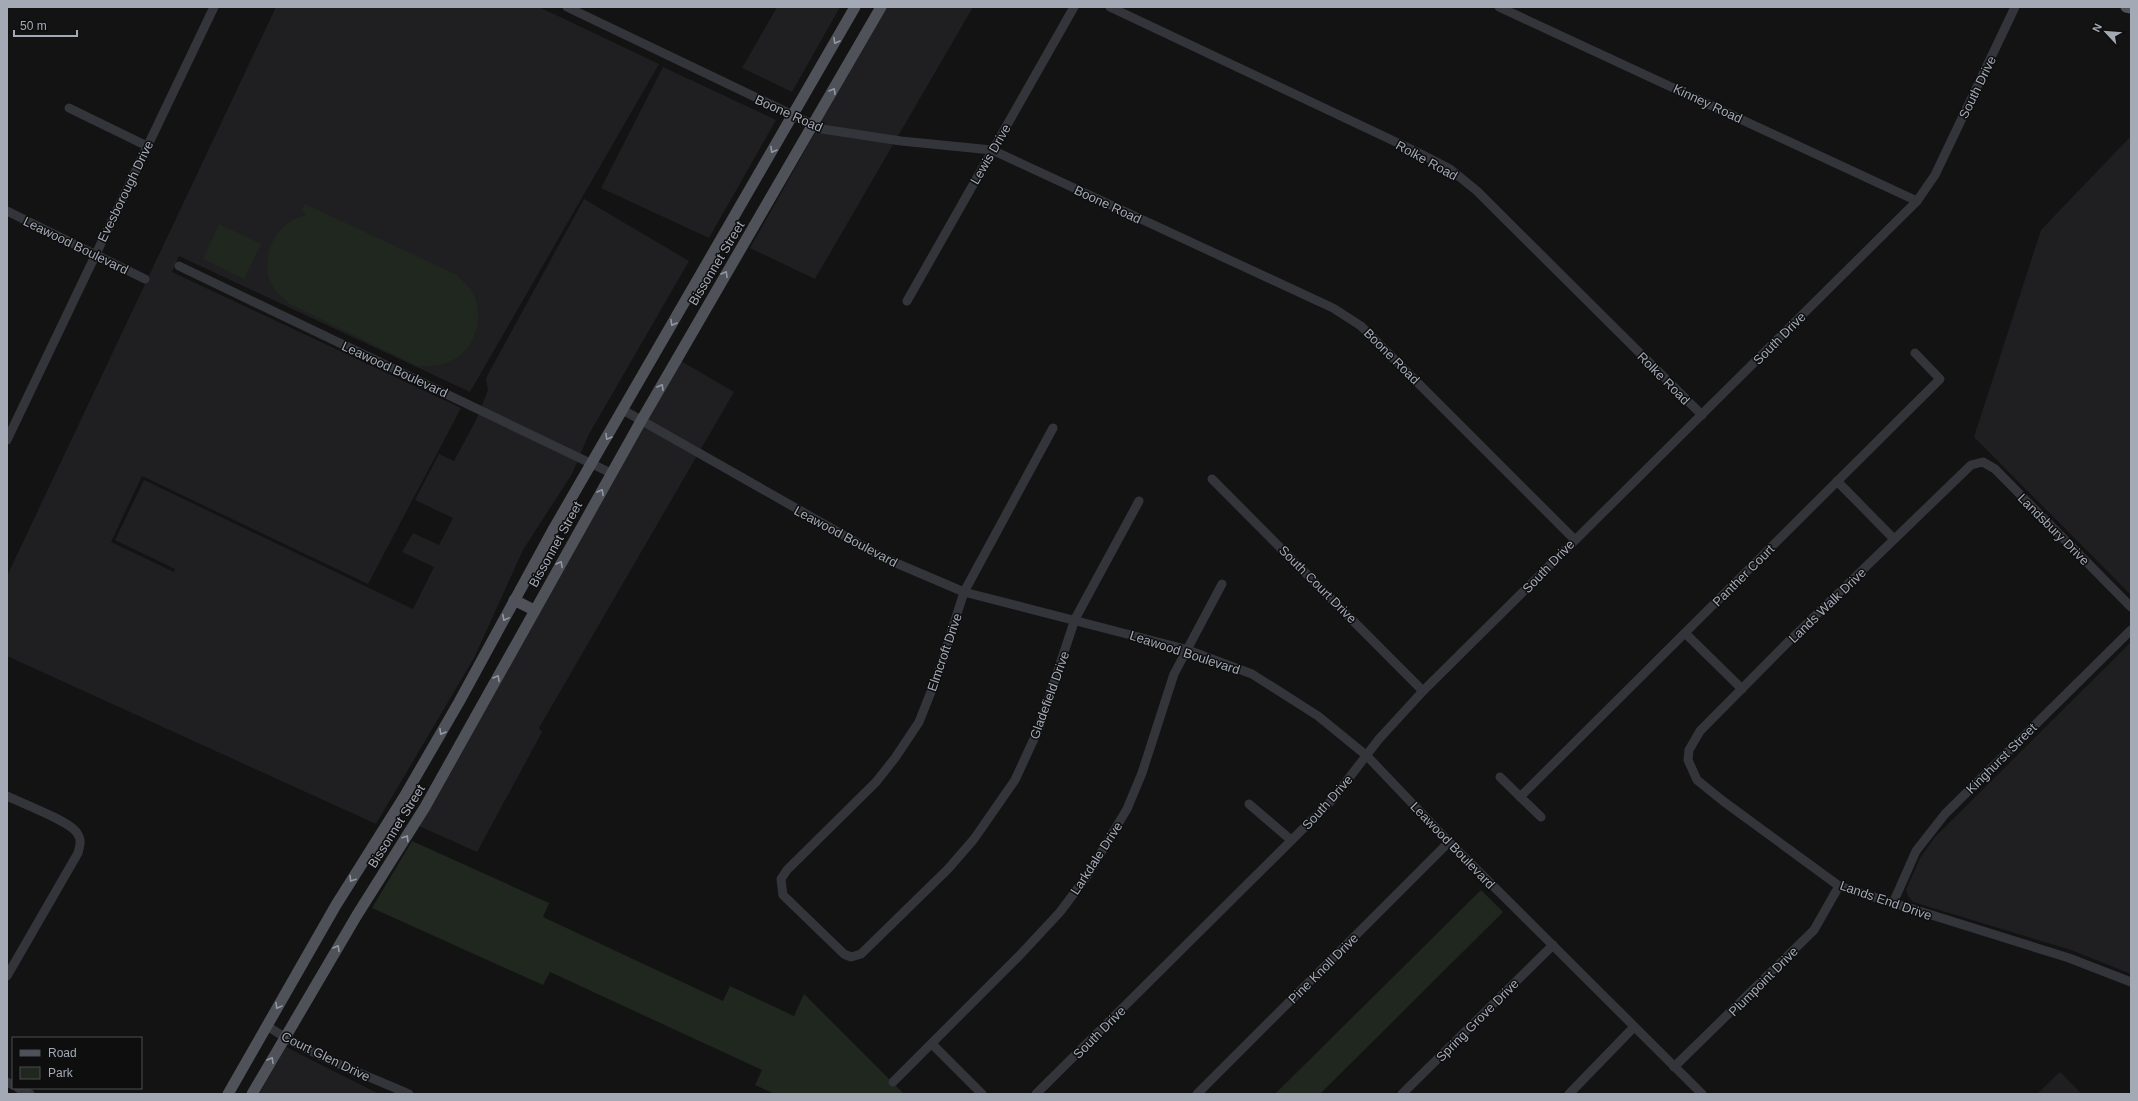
<svg xmlns="http://www.w3.org/2000/svg" width="2138" height="1101" font-family="Arial,sans-serif">
<style>
.built{fill:#1f1f21}
.green{fill:#1f271f}
.lines{fill:none;stroke-linecap:round;stroke-linejoin:round}
.minor{stroke:#33353a;stroke-width:9}
.major{stroke:#4f5259;stroke-width:11}
.oneway{stroke:#9298a3}
.labels{text-anchor:middle;stroke-width:3;stroke-linejoin:round;paint-order:stroke}
.street-label{font-size:13px;fill:#a3aab6;stroke:#0e0e0f}
</style>
<rect width="100%" height="100%" fill="#131314"/>
<!-- built -->
<g class="built">
<polygon points="276,7 539,7 659,64 470,392 179,256 172,272 461,408 368,584 142,476 111,542 174,572 175,569 115,540 144,480 413,609 434,567 402,552 413,533 439,545 453,518 415,500 439,454 454,461 476,420 488,390 486,378 584,199 689,261 588,436 572,474 523,550 474,658 376,824 7,656 7,576"/>
<polygon points="777,7 840,7 792,92 742,68"/>
<polygon points="886,7 973,7 815,279 750,248"/>
<polygon points="663,67 776,120 709,238 601,188"/>
<polygon points="2131,136 2131,595 1974,437 2041,230"/>
<polygon points="681,361 734,392 539,728 542,732 477,852 419,826"/>
<polygon points="2131,642 2131,974 2071,950 1913,902 1908,896 1906,890 1920,858 1935,837"/>
<polygon points="286,1047 379,1094 259,1094"/>
<polygon points="2060,1072 2082,1094 2037,1094"/>
</g>
<!-- green -->
<g class="green">
<path d="M305,204L457,275C461,280 467,284 470,289C486,310 477,348 453,360C441,366 431,366 417,366L290,304C282,298 274,291 270,281C260,253 278,220 307,215L302,211Z"/>
<polygon points="219,224 261,244 244,279 203,259"/>
<polygon points="412,841 549,903 543,917 723,1001 730,986 794,1016 804,994 904,1094 775,1094 755,1085 762,1070 550,972 543,985 372,908"/>
<polygon points="1481,890 1503,912 1320,1094 1275,1094"/>
</g>
<g class="lines">
<!-- minor -->
<g class="minor">
<polyline points="567,7 822,129 901,141 992,150 1333,308 1361,326 1574,539"/>
<polyline points="1110,7 1417,152 1450,169 1477,191 1702,415"/>
<polyline points="1499,7 1917,201"/>
<polyline points="69,108 147,146"/>
<polyline points="7,211 145,279"/>
<polyline points="179,266 611,473"/>
<polyline points="907,301 1074,7"/>
<polyline points="623,410 882,557 964,592 1185,649 1252,674 1318,716 1367,756 1449,842 1702,1094"/>
<polyline points="1053,428 964,592 938,674 919,722 895,758 876,782 787,870 781,879 783,895 844,954 851,957 861,954 948,869 974,839 1015,780 1039,728 1075,619 1139,501"/>
<polyline points="7,440 214,7"/>
<polyline points="1212,479 1423,691"/>
<polyline points="1837,481 1894,539"/>
<polyline points="2131,607 1995,469 1983,462 1971,465 1786,644 1700,731 1689,750 1688,760 1697,780 1723,801 1839,886 2069,958 2131,982"/>
<polyline points="1685,633 1742,689"/>
<polyline points="1500,777 1541,817"/>
<path d="M7,796C21,803 70,821 77,833C82,840 80,845 78,853L7,976"/>
<polyline points="1520,797 1940,379 1915,353"/>
<polyline points="1249,804 1291,840"/>
<polyline points="1893,903 1916,851 1945,814 2131,630"/>
<path d="M267,1026C311,1055 361,1073 409,1094"/>
<polyline points="932,1044 982,1094"/>
<polyline points="1674,1067 1814,930 1839,886"/>
<polyline points="7,1082 13,1085"/>
<polyline points="893,1082 1020,955 1060,912 1087,876 1127,809 1142,773 1174,674 1222,584"/>
<polyline points="18,1088 30,1094"/>
<polyline points="1036,1094 1332,800 1379,739 1423,691 1917,201 1935,175 2015,7"/>
<polyline points="1197,1094 1449,842"/>
<polyline points="1402,1094 1553,945"/>
<polyline points="1569,1094 1634,1027"/>
</g>
<!-- major -->
<g class="major">
<polyline points="2126,7 2131,8"/>
<polyline points="514,600 534,610"/>
<polyline points="228,1094 336,905 404,797 459,702 554,528 855,7"/>
<polyline points="252,1094 357,915 425,807 641,421 881,7"/>
</g>
</g>
<!-- one-way arrows -->
<defs><path id="oneway-chevron" d="M-2-3.5L2.5 0L-2 3.5" fill="none" stroke-width="1.6" stroke-linecap="round" stroke-linejoin="round"/></defs>
<g class="oneway">
<use href="#oneway-chevron" transform="translate(836 41) rotate(120)"/>
<use href="#oneway-chevron" transform="translate(833 91) rotate(-60)"/>
<use href="#oneway-chevron" transform="translate(773 150) rotate(120)"/>
<use href="#oneway-chevron" transform="translate(725 274) rotate(-60)"/>
<use href="#oneway-chevron" transform="translate(673 323) rotate(120)"/>
<use href="#oneway-chevron" transform="translate(661 387) rotate(-60)"/>
<use href="#oneway-chevron" transform="translate(608 437) rotate(120)"/>
<use href="#oneway-chevron" transform="translate(601 492) rotate(-61)"/>
<use href="#oneway-chevron" transform="translate(560 564) rotate(-61)"/>
<use href="#oneway-chevron" transform="translate(505 618) rotate(118)"/>
<use href="#oneway-chevron" transform="translate(497 678) rotate(-61)"/>
<use href="#oneway-chevron" transform="translate(442 732) rotate(120)"/>
<use href="#oneway-chevron" transform="translate(406 838) rotate(-58)"/>
<use href="#oneway-chevron" transform="translate(352 879) rotate(122)"/>
<use href="#oneway-chevron" transform="translate(337 948) rotate(-60)"/>
<use href="#oneway-chevron" transform="translate(278 1006) rotate(120)"/>
<use href="#oneway-chevron" transform="translate(271 1060) rotate(-60)"/>
</g>
<g class="labels">
<!-- street labels -->
<g class="street-label">
<text transform="translate(1977 87) rotate(-64)" y="5">South Drive</text>
<text transform="translate(1708 103) rotate(25)" y="5">Kinney Road</text>
<text transform="translate(789 113) rotate(24)" y="5">Boone Road</text>
<text transform="translate(990 154) rotate(-60)" y="5">Lewis Drive</text>
<text transform="translate(1427 160) rotate(29)" y="5">Rolke Road</text>
<text transform="translate(125 191) rotate(-64)" y="5">Evesborough Drive</text>
<text transform="translate(1108 204) rotate(25)" y="5">Boone Road</text>
<text transform="translate(76 245) rotate(26)" y="5">Leawood Boulevard</text>
<text transform="translate(716 263) rotate(-59)" y="5">Bissonnet Street</text>
<text transform="translate(1779 338) rotate(-45)" y="5">South Drive</text>
<text transform="translate(1392 356) rotate(45)" y="5">Boone Road</text>
<text transform="translate(395 369) rotate(25)" y="5">Leawood Boulevard</text>
<text transform="translate(1664 378) rotate(45)" y="5">Rolke Road</text>
<text transform="translate(2054 529) rotate(45)" y="5">Landsbury Drive</text>
<text transform="translate(846 536) rotate(28)" y="5">Leawood Boulevard</text>
<text transform="translate(555 544) rotate(-61)" y="5">Bissonnet Street</text>
<text transform="translate(1548 566) rotate(-46)" y="5">South Drive</text>
<text transform="translate(1743 575) rotate(-45)" y="5">Panther Court</text>
<text transform="translate(1318 584) rotate(45)" y="5">South Court Drive</text>
<text transform="translate(1827 605) rotate(-44)" y="5">Lands Walk Drive</text>
<text transform="translate(944 652) rotate(-71)" y="5">Elmcroft Drive</text>
<text transform="translate(1185 652) rotate(18)" y="5">Leawood Boulevard</text>
<text transform="translate(1049 695) rotate(-70)" y="5">Gladefield Drive</text>
<text transform="translate(2001 758) rotate(-45)" y="5">Kinghurst Street</text>
<text transform="translate(1327 802) rotate(-48)" y="5">South Drive</text>
<text transform="translate(396 826) rotate(-58)" y="5">Bissonnet Street</text>
<text transform="translate(1453 845) rotate(46)" y="5">Leawood Boulevard</text>
<text transform="translate(1096 858) rotate(-57)" y="5">Larkdale Drive</text>
<text transform="translate(1886 900) rotate(19)" y="5">Lands End Drive</text>
<text transform="translate(1323 968) rotate(-45)" y="5">Pine Knoll Drive</text>
<text transform="translate(1763 981) rotate(-45)" y="5">Plumpoint Drive</text>
<text transform="translate(1477 1020) rotate(-45)" y="5">Spring Grove Drive</text>
<text transform="translate(1099 1032) rotate(-45)" y="5">South Drive</text>
<text transform="translate(326 1056) rotate(26)" y="5">Court Glen Drive</text>
</g>
</g>
<!-- border -->
<rect width="2138" height="1101" fill="none" stroke="#a3aab6" stroke-width="16"/>
<!-- legend -->
<rect x="12" y="1037" width="130" height="52" fill="#0e0e0f" stroke="#4a4c52"/>
<rect x="20" y="1050" width="20" height="6" fill="#4f5259" stroke="#4a4c52"/>
<text x="48" y="1057" font-size="12" fill="#a3aab6">Road</text>
<rect x="20" y="1067" width="20" height="12" fill="#1f271f" stroke="#4a4c52"/>
<text x="48" y="1077" font-size="12" fill="#a3aab6">Park</text>
<!-- north arrow -->
<g transform="translate(2106 32) rotate(296)" stroke="#0e0e0f" stroke-width="3" paint-order="stroke">
<path d="M0-3L7 15L0 10L-7 15Z" fill="#a3aab6"/>
<text y="-6" font-size="11" font-weight="bold" text-anchor="middle" fill="#a3aab6">N</text>
</g>
<!-- scale -->
<path d="M14 30v6h63v-6" fill="none" stroke="#a3aab6" stroke-width="2"/>
<text x="20" y="30" font-size="12" fill="#a3aab6" stroke="#0e0e0f" stroke-width="3" paint-order="stroke">50 m</text>
</svg>
